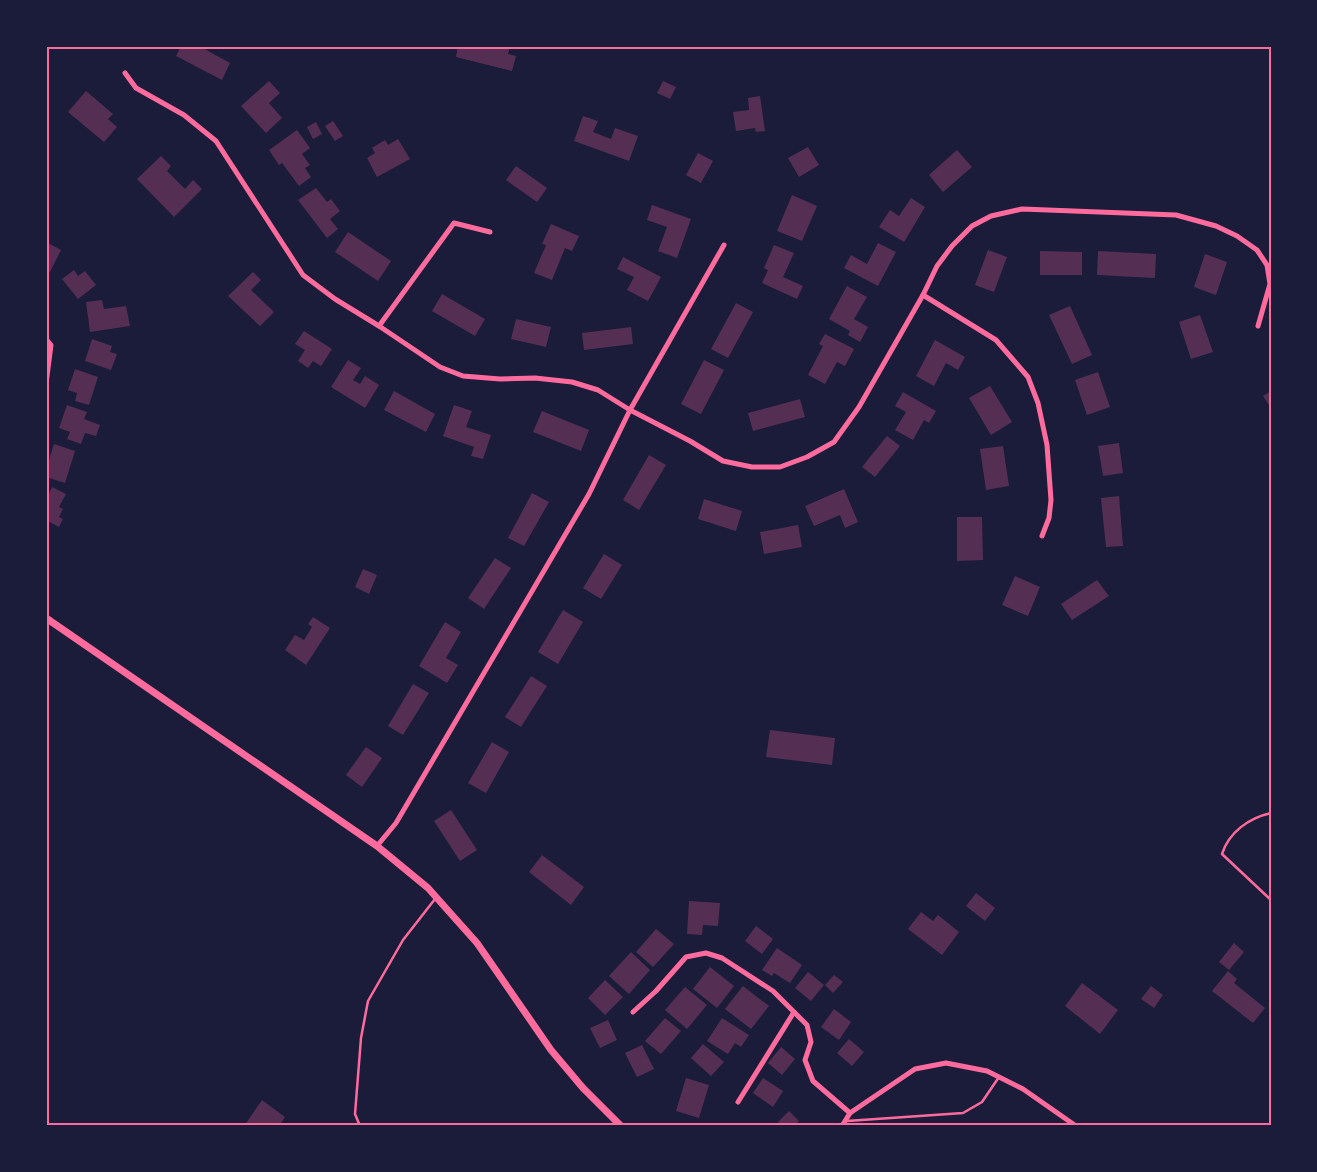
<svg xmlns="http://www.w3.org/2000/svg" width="1317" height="1172" font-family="'Source Serif 4',serif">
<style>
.building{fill:#542f53}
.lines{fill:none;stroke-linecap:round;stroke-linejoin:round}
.service{stroke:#ff6b9d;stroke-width:2.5}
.minor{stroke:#ff6b9d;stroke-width:5}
.tertiary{stroke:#ff6b9d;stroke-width:7}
.neatline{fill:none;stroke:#ff6b9d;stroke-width:2}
</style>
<rect width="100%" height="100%" fill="#1b1b3a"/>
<!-- building -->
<g class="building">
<polygon points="181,46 199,46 230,63 222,80 176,56"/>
<polygon points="458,46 510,46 508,54 516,56 512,71 456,57"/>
<polygon points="269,81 280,93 269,103 282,118 266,133 241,106"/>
<polygon points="663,81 676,87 670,99 657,93"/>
<polygon points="86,91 113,114 108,119 117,127 104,142 68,112"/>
<polygon points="760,96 765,131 756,132 755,128 736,131 733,112 749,110 748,98"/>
<polygon points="583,116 598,121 593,132 611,139 615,128 638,136 629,161 574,141"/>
<polygon points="333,121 343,136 335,141 325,126"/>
<polygon points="316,122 322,134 313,139 307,127"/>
<polygon points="297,130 310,148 302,154 310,165 305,168 311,177 299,186 282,163 279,165 269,150"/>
<polygon points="398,139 410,159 377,177 367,158 375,153 372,148 385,140 388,145"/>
<polygon points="808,147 819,165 799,177 788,158"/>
<polygon points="957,150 972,167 943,192 929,175"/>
<polygon points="698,153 713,161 701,183 686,175"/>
<polygon points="161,156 171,166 167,171 185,189 193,180 202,189 174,217 137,179"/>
<polygon points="516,166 547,188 537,202 506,180"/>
<polygon points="316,188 327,202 331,199 340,211 330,219 338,229 327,238 298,200"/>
<polygon points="792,195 817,206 802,241 777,231"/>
<polygon points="911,198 925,207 904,242 879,227 890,210 899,216"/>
<polygon points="652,205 691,219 677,258 658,251 667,227 647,220"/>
<polygon points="551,224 579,236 572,251 565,248 552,280 534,273 546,245 542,244"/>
<polygon points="348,232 391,261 378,281 335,252"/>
<polygon points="48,243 61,250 50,272 46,270 46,247"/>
<polygon points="878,243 896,252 878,286 844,268 851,255 867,264"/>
<polygon points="774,245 794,253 783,277 803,286 797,299 762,283 768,270 764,268"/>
<polygon points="988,250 1007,257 994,292 975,285"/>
<polygon points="1040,251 1082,252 1082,275 1040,275"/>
<polygon points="1098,251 1156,254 1155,278 1097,275"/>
<polygon points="1205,254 1227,262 1216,295 1194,287"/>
<polygon points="623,257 661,277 648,301 627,290 634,277 617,269"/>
<polygon points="74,270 78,276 85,271 96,285 78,299 62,279"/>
<polygon points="253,272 261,280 251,290 274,312 260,326 228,296"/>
<polygon points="847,286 867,297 854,319 868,327 860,342 848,335 850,331 829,319"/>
<polygon points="442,294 485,319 475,336 432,311"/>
<polygon points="102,300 104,309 126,306 130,326 90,332 86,302"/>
<polygon points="736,303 753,312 728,358 711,349"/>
<polygon points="1070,306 1092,355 1072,364 1049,315"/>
<polygon points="1200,315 1213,352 1191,359 1179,322"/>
<polygon points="516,319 551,327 546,347 511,339"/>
<polygon points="631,327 633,344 584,350 582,333"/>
<polygon points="304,331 332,349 321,366 313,361 308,368 298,361 305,350 295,344"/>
<polygon points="825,334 854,349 845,366 837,362 825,384 808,375 823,346 819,344"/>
<polygon points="92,339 112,346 110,352 117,354 111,370 85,361"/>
<polygon points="935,340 965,357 958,370 946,363 934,386 916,376"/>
<polygon points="348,360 361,368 353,380 360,384 365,376 379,385 365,408 331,387"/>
<polygon points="704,360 724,370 701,414 681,404"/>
<polygon points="75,369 98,377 89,405 75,401 77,393 68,390"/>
<polygon points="1098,372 1110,407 1087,415 1075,380"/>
<polygon points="990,386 1012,422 991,435 969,398"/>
<polygon points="394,391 435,414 426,432 384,410"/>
<polygon points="1271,391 1271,408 1263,396"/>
<polygon points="903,392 936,411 929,423 924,420 913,440 895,430 906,412 895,406"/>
<polygon points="800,399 805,417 753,431 748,413"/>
<polygon points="67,405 87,412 84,419 100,425 96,436 85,433 81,444 67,439 70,432 59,428"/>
<polygon points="454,405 472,411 466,427 491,435 483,459 471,456 474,447 443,436"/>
<polygon points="542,411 589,430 581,451 533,432"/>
<polygon points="887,436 900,446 875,477 862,467"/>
<polygon points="1119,443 1123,473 1103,476 1098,446"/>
<polygon points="54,444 75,451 65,483 46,477 46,470"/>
<polygon points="1003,446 1009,486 986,490 980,449"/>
<polygon points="649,455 666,465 639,510 623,500"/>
<polygon points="52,487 66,494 59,507 63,509 59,517 63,519 59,527 46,520 46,492 49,494"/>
<polygon points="844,489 858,522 845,528 840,515 814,526 805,506"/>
<polygon points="532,493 549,502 524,546 508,538"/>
<polygon points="1119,496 1123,546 1106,547 1101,498"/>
<polygon points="704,499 742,511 736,531 698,519"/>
<polygon points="957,517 982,517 983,560 957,561"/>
<polygon points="798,525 802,547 764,554 760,532"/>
<polygon points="604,554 622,565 601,599 583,588"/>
<polygon points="495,558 511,568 484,609 468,598"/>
<polygon points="363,569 377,575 369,594 355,587"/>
<polygon points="1015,576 1040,587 1028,616 1002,605"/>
<polygon points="1097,580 1109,596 1072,620 1061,604"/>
<polygon points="563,610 583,622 558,664 538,652"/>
<polygon points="313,617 330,628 306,665 285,650 295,635 304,640 312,627 308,624"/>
<polygon points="445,622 461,632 446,658 458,665 447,683 419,666"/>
<polygon points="531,676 547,686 521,727 505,717"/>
<polygon points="413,684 429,693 403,735 388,726"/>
<polygon points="770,730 835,738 832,765 766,757"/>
<polygon points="492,742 509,752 486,793 468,783"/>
<polygon points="366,747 382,758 362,787 346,775"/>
<polygon points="451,810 477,850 460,861 434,821"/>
<polygon points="542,855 584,887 571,905 529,872"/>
<polygon points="976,893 995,908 985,921 966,906"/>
<polygon points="689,901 720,903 718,926 703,925 702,935 687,934"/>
<polygon points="921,912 933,921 938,915 959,932 942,955 908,929"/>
<polygon points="756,926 773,939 762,954 745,941"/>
<polygon points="656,929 674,944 653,967 636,952"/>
<polygon points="1234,943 1244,952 1229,970 1219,962"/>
<polygon points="777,948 802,965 790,983 774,973 772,976 762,970"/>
<polygon points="631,952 650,970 629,994 609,976"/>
<polygon points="710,967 734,986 717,1008 693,989"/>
<polygon points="1228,971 1237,979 1234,983 1265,1008 1253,1023 1212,991"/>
<polygon points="808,972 824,985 811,1001 795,988"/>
<polygon points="834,975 843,982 833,993 825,985"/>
<polygon points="605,980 623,997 605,1015 588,998"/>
<polygon points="1082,983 1118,1010 1100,1034 1065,1006"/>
<polygon points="743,986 769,1006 751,1029 725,1009"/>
<polygon points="1151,986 1163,995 1154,1008 1141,999"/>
<polygon points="685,987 707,1005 687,1029 665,1010"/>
<polygon points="834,1009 851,1022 839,1040 821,1027"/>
<polygon points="665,1018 681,1031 661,1054 645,1041"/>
<polygon points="722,1018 749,1035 741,1047 735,1043 728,1054 707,1041"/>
<polygon points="608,1020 617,1040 600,1048 590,1028"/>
<polygon points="849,1039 864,1052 852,1066 837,1053"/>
<polygon points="703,1044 724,1062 711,1076 691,1058"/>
<polygon points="642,1045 654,1069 637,1077 625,1053"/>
<polygon points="781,1047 795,1059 782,1075 768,1063"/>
<polygon points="686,1078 709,1085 699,1118 676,1111"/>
<polygon points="763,1078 783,1091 773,1107 753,1093"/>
<polygon points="262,1100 285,1117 279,1126 244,1126"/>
<polygon points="789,1111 799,1121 794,1126 782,1126 778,1122"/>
</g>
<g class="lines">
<!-- service -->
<g class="service">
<path d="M1271,813C1249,818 1229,832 1222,854L1271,900"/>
<polyline points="847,1121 963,1113 982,1102 999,1077"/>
<polyline points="360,1126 355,1114 361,1038 368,1001 403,940 435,899"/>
</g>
<!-- minor -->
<g class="minor">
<polyline points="125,73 136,88 184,115 216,141 303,275 335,299 379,326 440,367 463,376 500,379 535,378 572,382 598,390 630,410 690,441 723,461 752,467 780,467 807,457 834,442 859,407 923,295 937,266 952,246 972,226 991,216 1022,209 1176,215 1216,226 1237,236 1257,250 1267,265 1270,284 1258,326"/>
<polyline points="923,295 996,340 1028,377 1038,403 1047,445 1051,500 1049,518 1042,536"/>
<polyline points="379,326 454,223 490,232"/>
<polyline points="46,339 51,345 46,384"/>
<polyline points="377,846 396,823 589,494 630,410 724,245"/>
<polyline points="633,1012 656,991 686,957 706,953 722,958 773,991 807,1025 811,1042 805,1060 813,1081 850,1113"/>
<polyline points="738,1102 794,1012"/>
<polyline points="842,1126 850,1113 915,1069 946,1063 987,1071 1023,1089 1076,1126"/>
</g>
<!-- tertiary -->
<polyline class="tertiary" points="46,618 377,846 428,888 477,943 551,1050 583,1088 621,1126"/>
</g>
<!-- border -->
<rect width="1317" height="1172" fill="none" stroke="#1b1b3a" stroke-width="95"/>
<rect x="48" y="48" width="1222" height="1076" class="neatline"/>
</svg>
